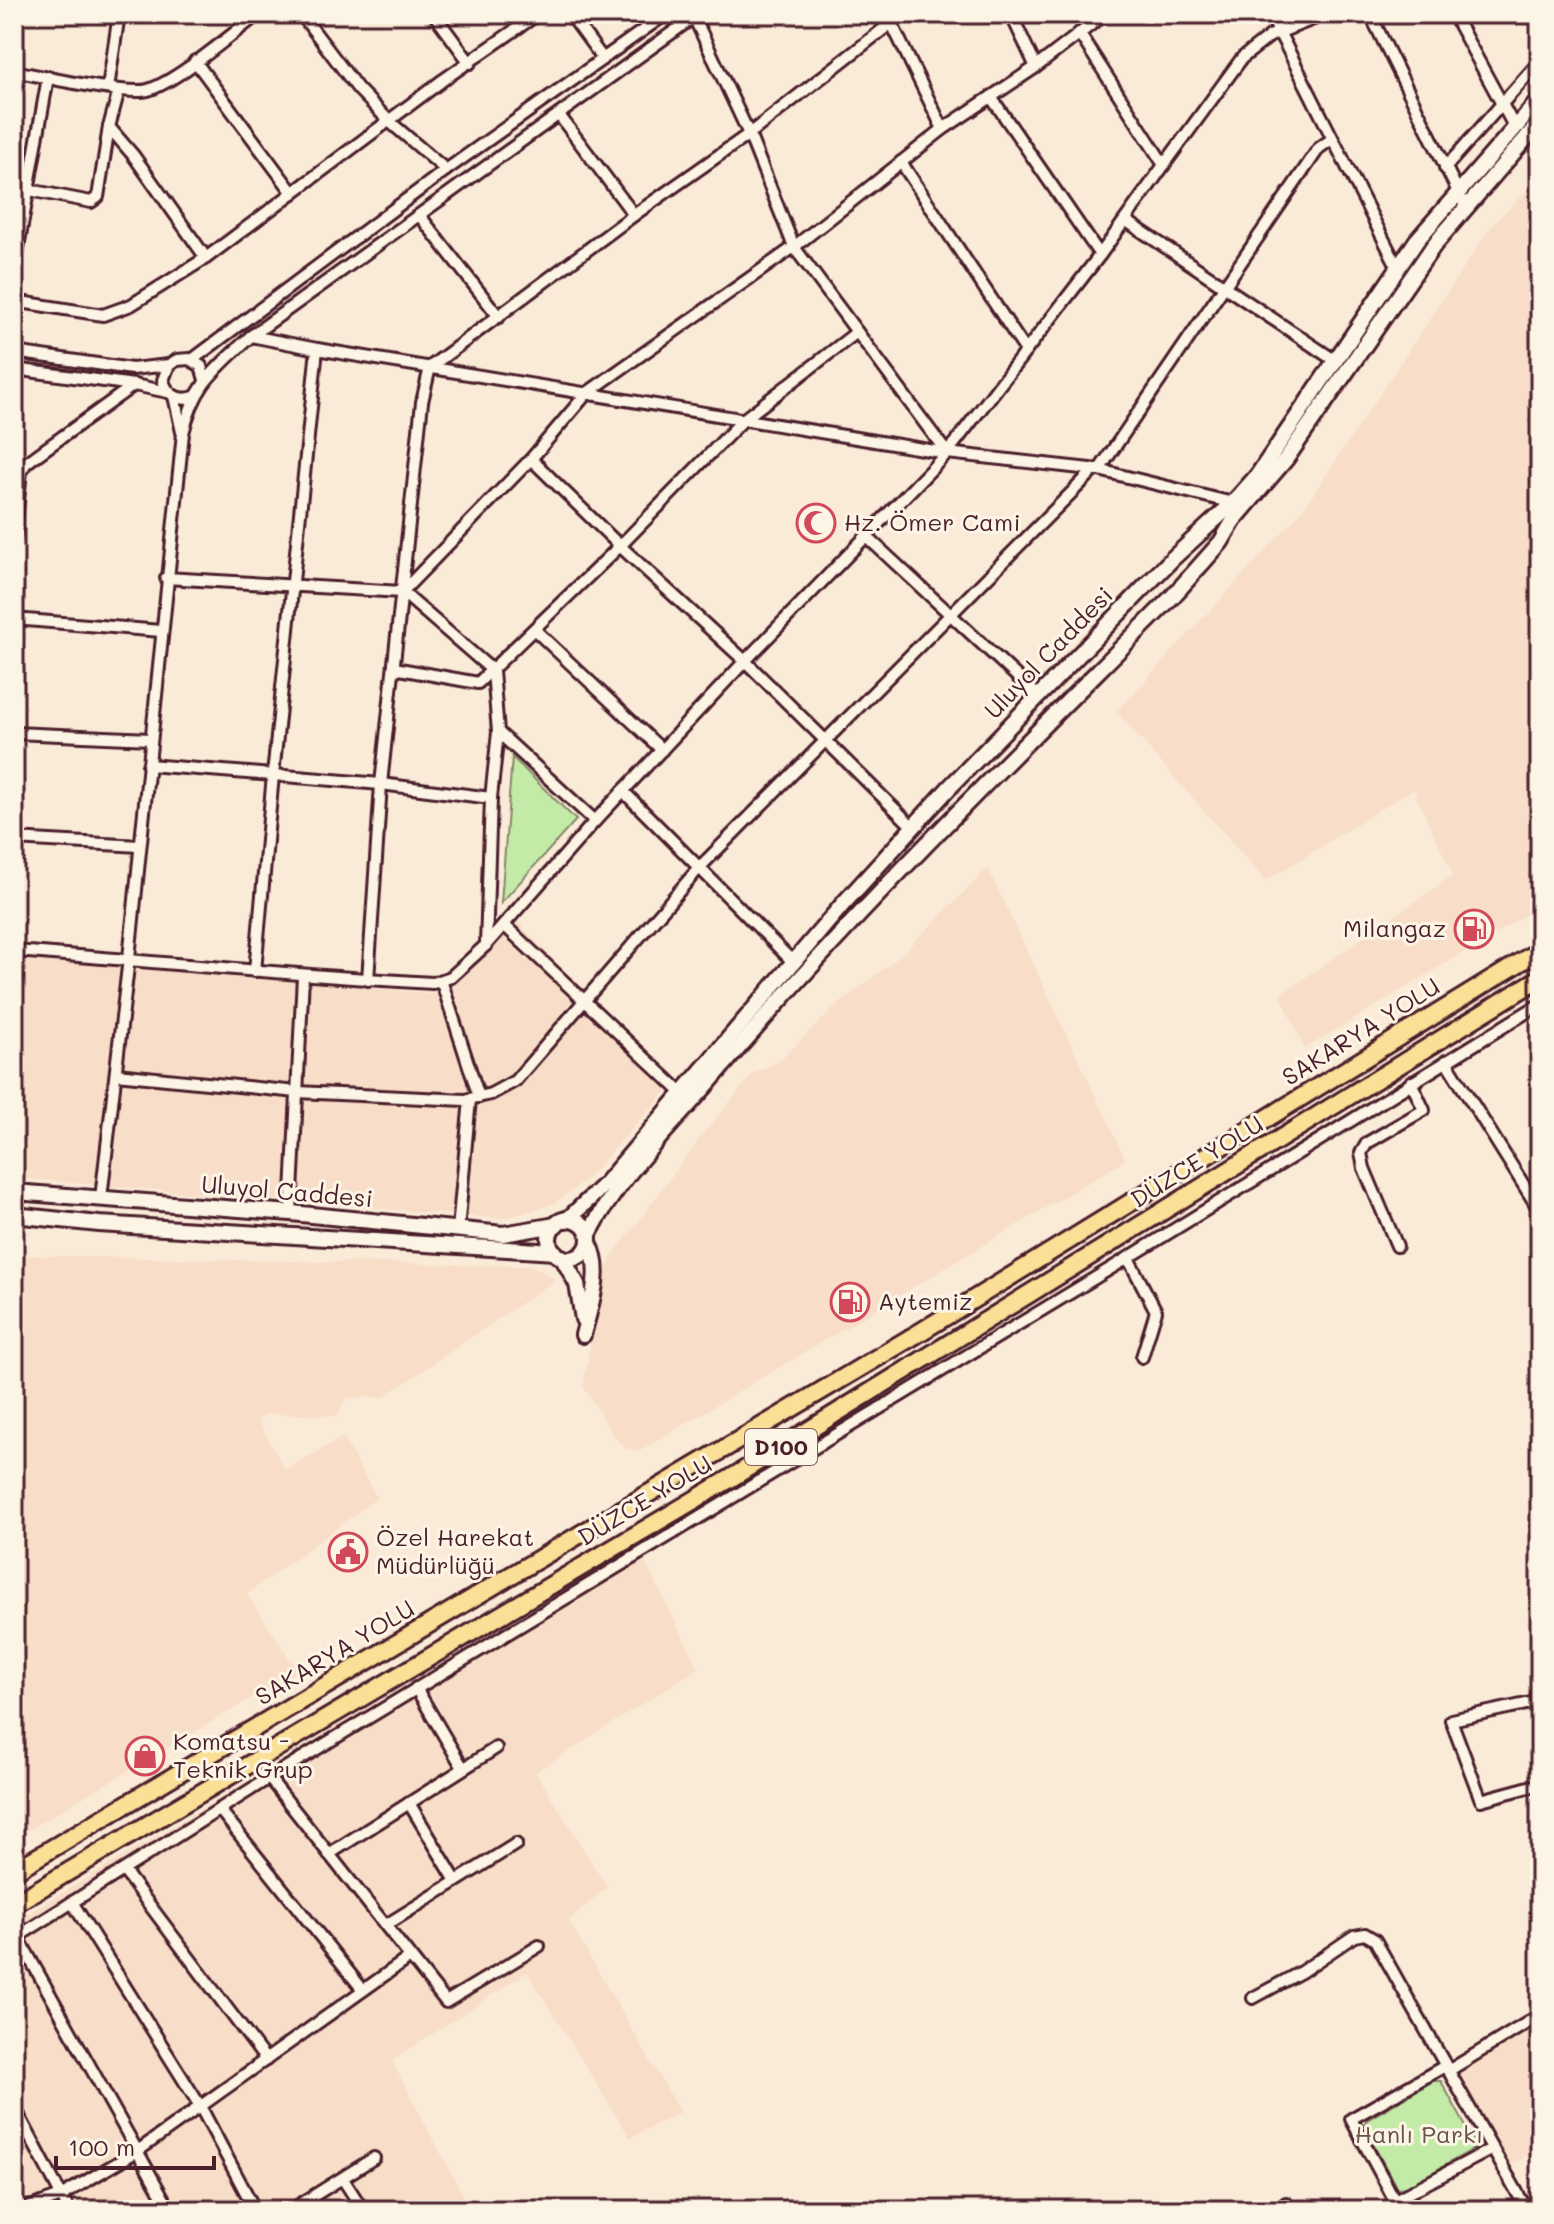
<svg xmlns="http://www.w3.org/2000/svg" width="1554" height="2224" font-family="Mali,sans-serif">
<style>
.built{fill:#f8dec8}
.green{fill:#c3eba7;stroke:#868569;stroke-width:2}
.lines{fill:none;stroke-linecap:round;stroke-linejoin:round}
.minor-casing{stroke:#4a1f2b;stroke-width:16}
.secondary-casing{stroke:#4a1f2b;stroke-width:20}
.trunk-casing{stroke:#4a1f2b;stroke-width:22}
.minor{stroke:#fcf5e5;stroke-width:10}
.secondary{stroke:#fcf5e5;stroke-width:14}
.trunk{stroke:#fadf96;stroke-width:16}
.labels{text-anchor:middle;stroke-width:6;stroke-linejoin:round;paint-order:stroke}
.shield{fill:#fcf5e5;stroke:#7f5f63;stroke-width:2}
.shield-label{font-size:22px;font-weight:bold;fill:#4a1f2b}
.poi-label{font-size:24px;fill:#4a1f2b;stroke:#fcf5e5;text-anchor:start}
.street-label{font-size:24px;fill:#4a1f2b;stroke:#fcf5e5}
.park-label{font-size:24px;fill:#68524a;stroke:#fcf5e5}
</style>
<rect width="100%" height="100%" fill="#faebd8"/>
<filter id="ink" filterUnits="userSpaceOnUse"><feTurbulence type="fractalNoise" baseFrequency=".0125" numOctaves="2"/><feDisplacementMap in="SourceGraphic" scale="16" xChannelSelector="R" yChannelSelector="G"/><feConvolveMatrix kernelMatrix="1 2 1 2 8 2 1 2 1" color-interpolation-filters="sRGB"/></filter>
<g filter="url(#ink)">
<!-- built -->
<g class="built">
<polygon points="1540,178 1540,906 1305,1049 1280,995 1453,875 1413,789 1266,881 1116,712 1302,511 1492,225"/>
<polygon points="988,868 1126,1160 640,1451 626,1449 614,1437 583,1386 603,1272 618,1248 706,1130 754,1073 779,1061 835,1007 901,955"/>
<polygon points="516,920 671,1086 587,1179 554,1204 502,1219 14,1178 14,958 440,994"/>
<polygon points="14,1255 532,1266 557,1279 384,1397 347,1398 337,1416 266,1414 258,1420 285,1470 343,1437 377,1498 247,1594 298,1671 14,1838"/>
<polygon points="637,1546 699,1668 536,1772 607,1887 569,1921 680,2112 630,2138 527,1972 392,2061 471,2210 14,2210 14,1922"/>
<polygon points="1540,2023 1540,2149 1511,2165 1458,2075"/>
</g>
<!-- green -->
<g class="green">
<polygon points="512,757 576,820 501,903"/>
<polygon points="1433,2081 1441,2081 1476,2145 1475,2148 1407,2187 1397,2188 1363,2126 1367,2120"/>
</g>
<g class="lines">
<!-- minor casing -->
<g class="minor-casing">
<g id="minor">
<polyline points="301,14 358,89 390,122 446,170"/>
<polyline points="434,14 470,63"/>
<polyline points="570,14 603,59"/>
<polyline points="887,14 943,129"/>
<polyline points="1011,14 1036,67"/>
<polyline points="1270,14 1397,266"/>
<polyline points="1370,14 1466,208"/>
<polyline points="1453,14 1515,128"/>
<polyline points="694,17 749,134 794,247 947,453"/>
<polyline points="195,61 293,193"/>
<path d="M14,71C40,76 127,96 148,90C178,81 231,34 259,14"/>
<polyline points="108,88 119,14"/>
<polyline points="559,115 634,215"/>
<polyline points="109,127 133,155 206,258"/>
<polyline points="901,162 1026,351"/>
<polyline points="1164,165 1242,58 1270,36 1326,14"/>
<polyline points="1445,168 1540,61"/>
<polyline points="14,187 91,202 98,197 109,127 119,90"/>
<polyline points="420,216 499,317"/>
<polyline points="1125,220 1334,360"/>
<polyline points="1100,255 991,97 1036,67 1105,14"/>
<polyline points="14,271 48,77"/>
<polyline points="14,301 103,315 131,305 206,258 443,80 538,14"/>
<polyline points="251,336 317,349 947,453 1099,470 1233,503 1238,501"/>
<polyline points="14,352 132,369 169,365 177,360 189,359 201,366 205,380"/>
<polyline points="192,360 446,170 666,14"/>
<path d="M169,365L163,380C167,395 179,402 194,397"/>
<polyline points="14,369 134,385 168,392"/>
<polyline points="174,396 182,432"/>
<polyline points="531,459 620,546 745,661 913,827"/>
<polyline points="1099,470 1319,148 1332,139"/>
<polyline points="866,536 1038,696"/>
<polyline points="14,541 21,471 26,463 134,385"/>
<polyline points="166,578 402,592 493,671 498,732 491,798"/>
<polyline points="402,592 531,459 587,393 794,247 943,129 991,97"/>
<polyline points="14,619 161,631"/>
<polyline points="535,630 662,750"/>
<polyline points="394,668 478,683 620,546 744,419 857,332"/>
<polyline points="498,732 595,821"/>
<polyline points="14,733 151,739"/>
<polyline points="148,765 273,775 317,349"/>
<polyline points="623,791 793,962"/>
<polyline points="14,839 140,846"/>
<polyline points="504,925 683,1094"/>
<path d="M14,951C154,961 293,976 433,983L451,977L486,945L595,821L745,661L947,453L1100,255L1164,165L1079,33"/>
<polyline points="255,971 273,775 381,784 491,798 486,945"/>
<polyline points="368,980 381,784 422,402 430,367 634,215 749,134 890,24"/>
<polyline points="441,980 479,1097"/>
<polyline points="1446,1061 1540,1211"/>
<polyline points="116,1074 297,1092 465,1100 491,1094 515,1081 699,868 1094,470"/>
<path d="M101,1198L129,958L183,433C195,383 215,370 251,336L698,14"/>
<polyline points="291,1213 303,976"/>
<polyline points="458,1230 470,1099"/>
<polyline points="1397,1246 1364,1168 1361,1153 1367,1143 1424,1110 1411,1082"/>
<polyline points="1128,1258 1156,1311 1142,1357"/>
<polyline points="416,1688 463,1768"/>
<polyline points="1540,1701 1451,1720 1481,1800 1540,1784"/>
<polyline points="269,1778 446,2002 539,1946"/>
<polyline points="409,1803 456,1881"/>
<polyline points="220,1810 363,1990"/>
<polyline points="329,1854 496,1748"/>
<polyline points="124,1871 266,2060"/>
<polyline points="72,1902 200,2106 255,2210"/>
<polyline points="386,1925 516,1844"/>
<polyline points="18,1937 170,2210"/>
<polyline points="14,1939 269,1778 1128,1258 1540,1004"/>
<polyline points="1253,1998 1301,1972 1354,1936 1365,1934 1375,1940 1527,2210"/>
<polyline points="1448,2071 1540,2015"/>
<polyline points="14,2106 69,2210"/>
<polyline points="343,2179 363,2210"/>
<polyline points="1395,2200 1492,2149"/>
<polyline points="1286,2203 1290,2210"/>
<polyline points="22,2210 61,2196 139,2150 410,1957"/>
<polyline points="291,2210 374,2158"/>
<polyline points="1400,2210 1351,2119 1445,2066"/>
</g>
</g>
<!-- secondary casing -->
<g class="secondary-casing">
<g id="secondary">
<polyline points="14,1192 291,1213 503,1234 556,1225"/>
<polyline points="14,1215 99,1224 555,1252"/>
<circle cx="569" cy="1239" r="20"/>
<polyline points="567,1220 605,1184 843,904 948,789 1172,559 1233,503 1257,476 1417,240 1540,99"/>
<path d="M589,1234C620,1174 673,1125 717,1073C859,906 1018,752 1173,596L1221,542L1234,520L1286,459L1434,245L1540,122"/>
<polyline points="562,1257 577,1284 583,1319"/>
<path d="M583,1335C590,1307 604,1270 589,1243"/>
</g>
</g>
<!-- trunk casing -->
<g class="trunk-casing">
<g id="trunk">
<polyline points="14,1871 922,1331 1540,950"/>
<polyline points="14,1904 728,1480 1540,978"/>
</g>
</g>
<!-- minor -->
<use href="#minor" class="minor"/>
<!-- secondary -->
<use href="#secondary" class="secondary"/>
<!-- trunk -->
<use href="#trunk" class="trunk"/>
</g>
</g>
<!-- icons -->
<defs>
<g id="mosque-ring" transform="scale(2)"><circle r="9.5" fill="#fcf5e5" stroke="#d1495b" stroke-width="1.5"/><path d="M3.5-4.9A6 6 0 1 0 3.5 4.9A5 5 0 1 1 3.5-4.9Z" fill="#d1495b"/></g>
<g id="fuel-ring" transform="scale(2)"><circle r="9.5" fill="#fcf5e5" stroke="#d1495b" stroke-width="1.5"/><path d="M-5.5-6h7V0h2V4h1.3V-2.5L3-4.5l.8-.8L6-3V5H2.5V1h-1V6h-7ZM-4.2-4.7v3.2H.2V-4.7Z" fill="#d1495b"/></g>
<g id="civic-ring" transform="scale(2)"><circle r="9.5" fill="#fcf5e5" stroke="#d1495b" stroke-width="1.5"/><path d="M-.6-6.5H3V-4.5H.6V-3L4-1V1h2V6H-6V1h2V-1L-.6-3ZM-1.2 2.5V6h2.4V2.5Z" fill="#d1495b"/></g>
<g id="shop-ring" transform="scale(2)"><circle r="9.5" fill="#fcf5e5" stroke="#d1495b" stroke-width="1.5"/><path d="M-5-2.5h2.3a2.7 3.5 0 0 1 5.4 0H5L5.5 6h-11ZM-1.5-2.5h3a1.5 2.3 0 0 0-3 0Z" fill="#d1495b"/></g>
</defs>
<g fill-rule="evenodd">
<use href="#mosque-ring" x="816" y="523"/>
<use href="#fuel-ring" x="1474" y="929"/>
<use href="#fuel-ring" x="850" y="1302"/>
<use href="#civic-ring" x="348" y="1552"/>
<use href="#shop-ring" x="145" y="1756"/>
</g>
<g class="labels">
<!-- shield labels -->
<rect class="shield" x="745" y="1429" width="72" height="36" rx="6"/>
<g class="shield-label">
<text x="781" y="1455">D100</text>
</g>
<!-- poi labels -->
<g class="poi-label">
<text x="844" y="531">Hz. Ömer Cami</text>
<text x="1446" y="937" text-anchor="end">Milangaz</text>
<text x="878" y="1310">Aytemiz</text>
<text x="376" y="1546">Özel Harekat<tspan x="376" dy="28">Müdürlüğü</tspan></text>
<text x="173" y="1750">Komatsu -<tspan x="173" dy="28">Teknik Grup</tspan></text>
</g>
<!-- street labels -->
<g class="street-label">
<text transform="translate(1049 653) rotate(-46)" y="8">Uluyol Caddesi</text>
<text transform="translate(1361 1032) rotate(-32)" y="8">SAKARYA YOLU</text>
<text transform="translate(1197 1162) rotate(-32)" y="8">DÜZCE YOLU</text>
<text transform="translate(287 1192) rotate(5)" y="8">Uluyol Caddesi</text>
<text transform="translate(645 1501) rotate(-31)" y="8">DÜZCE YOLU</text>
<text transform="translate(335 1653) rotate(-31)" y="8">SAKARYA YOLU</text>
</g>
<!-- park labels -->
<g class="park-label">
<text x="1419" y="2143">Hanlı Parkı</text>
</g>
</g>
<!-- margin -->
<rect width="1554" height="2224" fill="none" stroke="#fcf5e5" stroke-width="48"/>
<rect x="24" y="24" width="1506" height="2176" fill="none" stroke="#4a1f2b" stroke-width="3" filter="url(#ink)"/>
<!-- scale -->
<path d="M56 2156v12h158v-12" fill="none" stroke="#4a1f2b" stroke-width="4"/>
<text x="68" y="2156" font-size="24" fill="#4a1f2b" stroke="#fcf5e5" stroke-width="6" paint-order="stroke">100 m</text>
</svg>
